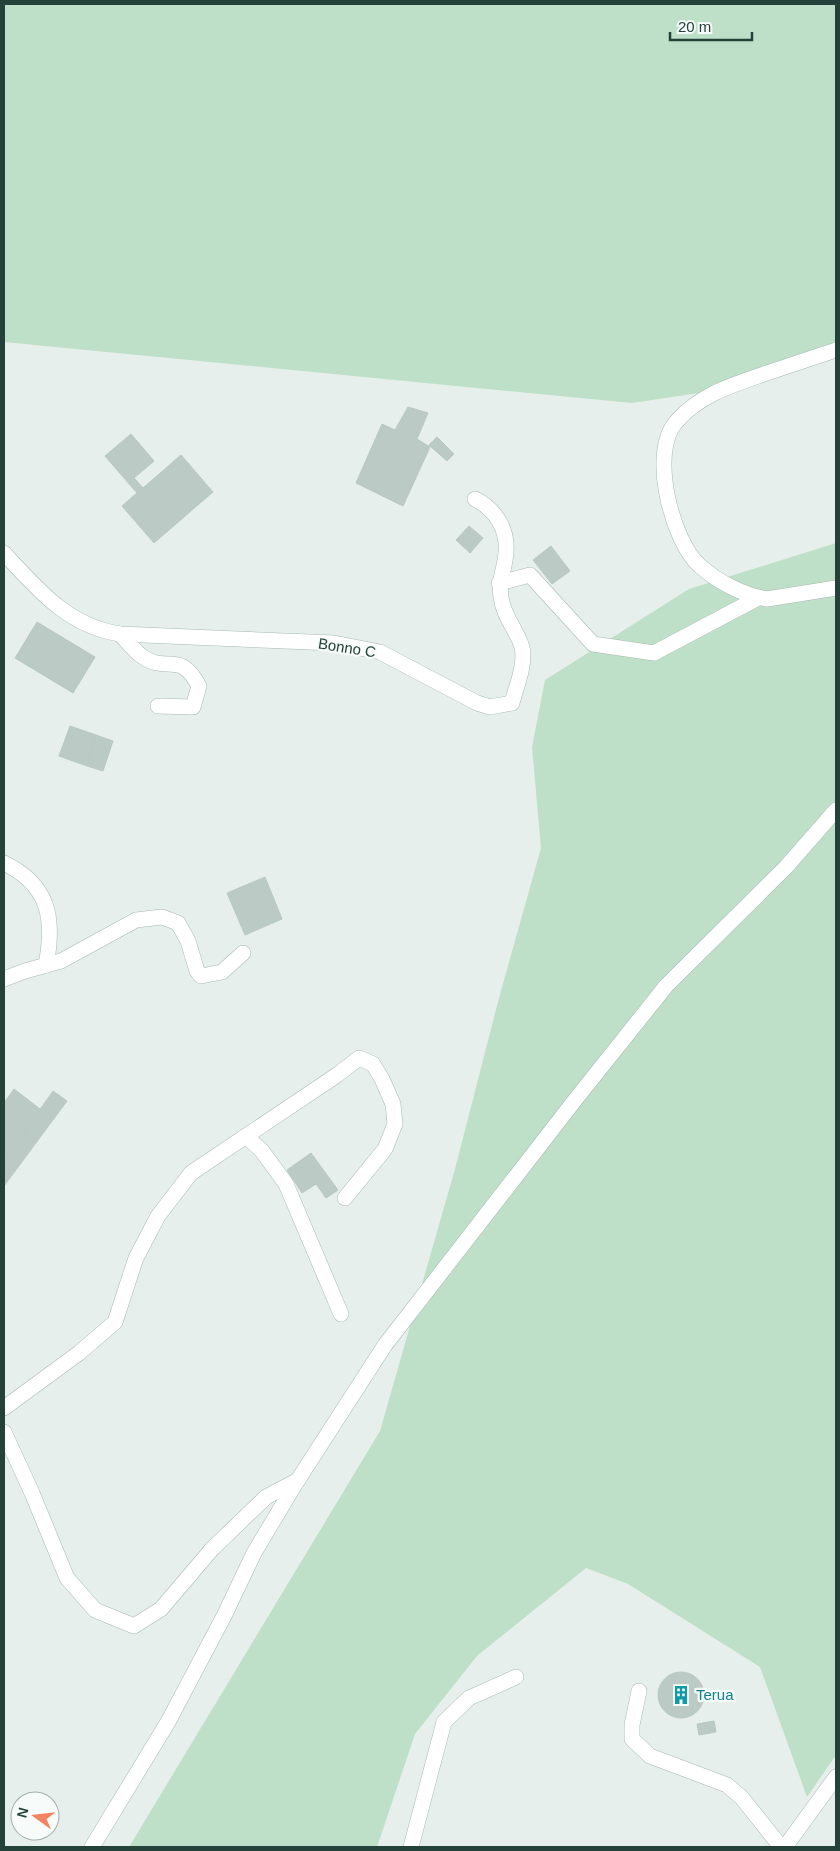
<svg xmlns="http://www.w3.org/2000/svg" width="840" height="1851" font-family="Helvetica,sans-serif">
<style>
.green{fill:#bfe0c8}
.building{fill:#bbcac4;stroke:#b8c9c2}
.lines{fill:none;stroke-linecap:round;stroke-linejoin:round}
.street-casing{stroke:#a8b8b2;stroke-width:16}
.street{stroke:#fff;stroke-width:15}
.labels{text-anchor:middle;stroke-width:4.5;stroke-linejoin:round;paint-order:stroke}
.street-label{font-size:15px;fill:#24423a;stroke:#f7fbf9}
.culture-label{font-size:15px;fill:#0d838f;stroke:#f7fbf9;text-anchor:start}
</style>
<rect width="100%" height="100%" fill="#e6efeb"/>
<!-- green -->
<g class="green">
<polygon points="4,4 836,4 836,348 719,390 632,403 4,342"/>
<polygon points="836,543 836,1755 807,1797 760,1667 628,1584 586,1568 477,1656 415,1734 377,1847 129,1847 380,1431 455,1169 499,998 541,848 532,747 545,680 689,589"/>
</g>
<!-- building -->
<g class="building">
<polygon points="408,407 428,413 417,439 430,447 403,506 356,483 382,424 395,430"/>
<polygon points="131,434 154,461 134,478 143,488 181,455 213,492 154,543 122,506 137,493 105,456"/>
<polygon points="437,437 454,454 447,461 429,445"/>
<polygon points="469,526 483,538 470,553 456,540"/>
<polygon points="551,546 570,571 552,584 533,560"/>
<polygon points="37,622 95,657 73,693 15,658"/>
<polygon points="70,726 96,735 87,766 59,756"/>
<polygon points="96,735 113,741 103,771 87,766"/>
<polygon points="265,877 282,919 245,935 227,893"/>
<polygon points="14,1089 40,1109 6,1158 4,1156 4,1103"/>
<polygon points="53,1091 67,1101 4,1186 4,1156 6,1158"/>
<polygon points="311,1153 338,1190 326,1198 316,1184 302,1193 287,1170"/>
<circle cx="681" cy="1695" r="23"/>
<polygon points="714,1721 716,1732 699,1735 697,1724"/>
</g>
<g class="lines">
<!-- street casing -->
<g class="street-casing">
<g id="street">
<path d="M836,350C812,358 788,366 764,374C732,385 699,395 676,422C649,452 672,542 700,566C718,582 743,595 767,599L836,588"/>
<path d="M4,553C38,590 68,626 120,634L334,643L380,652L477,703L490,707L512,703C516,687 526,665 522,647C517,630 503,616 501,597C498,578 505,570 506,552C508,529 495,509 475,499"/>
<polyline points="499,583 530,575 593,644 654,653 758,598"/>
<path d="M120,634C127,641 135,652 143,657C168,674 179,649 199,686L193,707L158,706"/>
<path d="M4,863C49,885 55,918 46,965"/>
<polyline points="4,979 25,971 61,961 136,920 162,917 178,923 188,941 197,971 201,976 222,972 243,953"/>
<polyline points="246,1136 262,1151 286,1184 341,1314"/>
<polyline points="4,1408 79,1353 115,1322 136,1258 158,1216 191,1173 337,1075 359,1058 373,1064 382,1079 393,1104 395,1124 385,1149 345,1198"/>
<polyline points="4,1432 32,1493 67,1578 95,1610 134,1626 161,1609 212,1549 266,1497 298,1480"/>
<polyline points="639,1691 632,1725 632,1739 650,1756 727,1785 742,1798 781,1847"/>
<polyline points="92,1847 168,1722 224,1616 254,1553 294,1486 385,1345 575,1100 666,986 786,867 836,810"/>
<polyline points="411,1847 444,1722 469,1698 516,1677"/>
<polyline points="785,1847 836,1777"/>
</g>
</g>
<!-- street -->
<use href="#street" class="street"/>
</g>
<!-- icons -->
<defs>
<g id="building-bare" transform="scale(1.5)"><path d="M-4-6H4V6H1V3H-1V6H-4ZM-2.5-4.3h1.7v1.8h-1.7ZM.8-4.3h1.7v1.8H.8ZM-2.5-1h1.7V.8h-1.7ZM.8-1h1.7V.8H.8Z" fill="#0f9aa8" stroke="#f7fbf9" stroke-width="2.5" paint-order="stroke"/></g>
</defs>
<g fill-rule="evenodd">
<use href="#building-bare" x="681" y="1695"/>
</g>
<g class="labels">
<!-- street labels -->
<g class="street-label">
<text transform="translate(347 648) rotate(9)" y="5">Bonno C</text>
</g>
<!-- culture labels -->
<g class="culture-label">
<text x="696" y="1700">Terua</text>
</g>
</g>
<!-- border -->
<rect width="840" height="1851" fill="none" stroke="#24423a" stroke-width="10"/>
<!-- north arrow -->
<g transform="translate(35 1816) rotate(285)"><circle r="24" fill="#f7fbf9" stroke="#a3b1ad"/>
<path d="M0-4L9 19L0 12L-9 19Z" fill="#f4845f"/>
<text y="-8" font-size="14" font-weight="bold" text-anchor="middle" fill="#24423a">N</text>
</g>
<!-- scale -->
<path d="M670 32v8h82v-8" fill="none" stroke="#24423a" stroke-width="2.5"/>
<text x="678" y="32" font-size="15" fill="#24423a" stroke="#f7fbf9" stroke-width="4" paint-order="stroke">20 m</text>
</svg>
